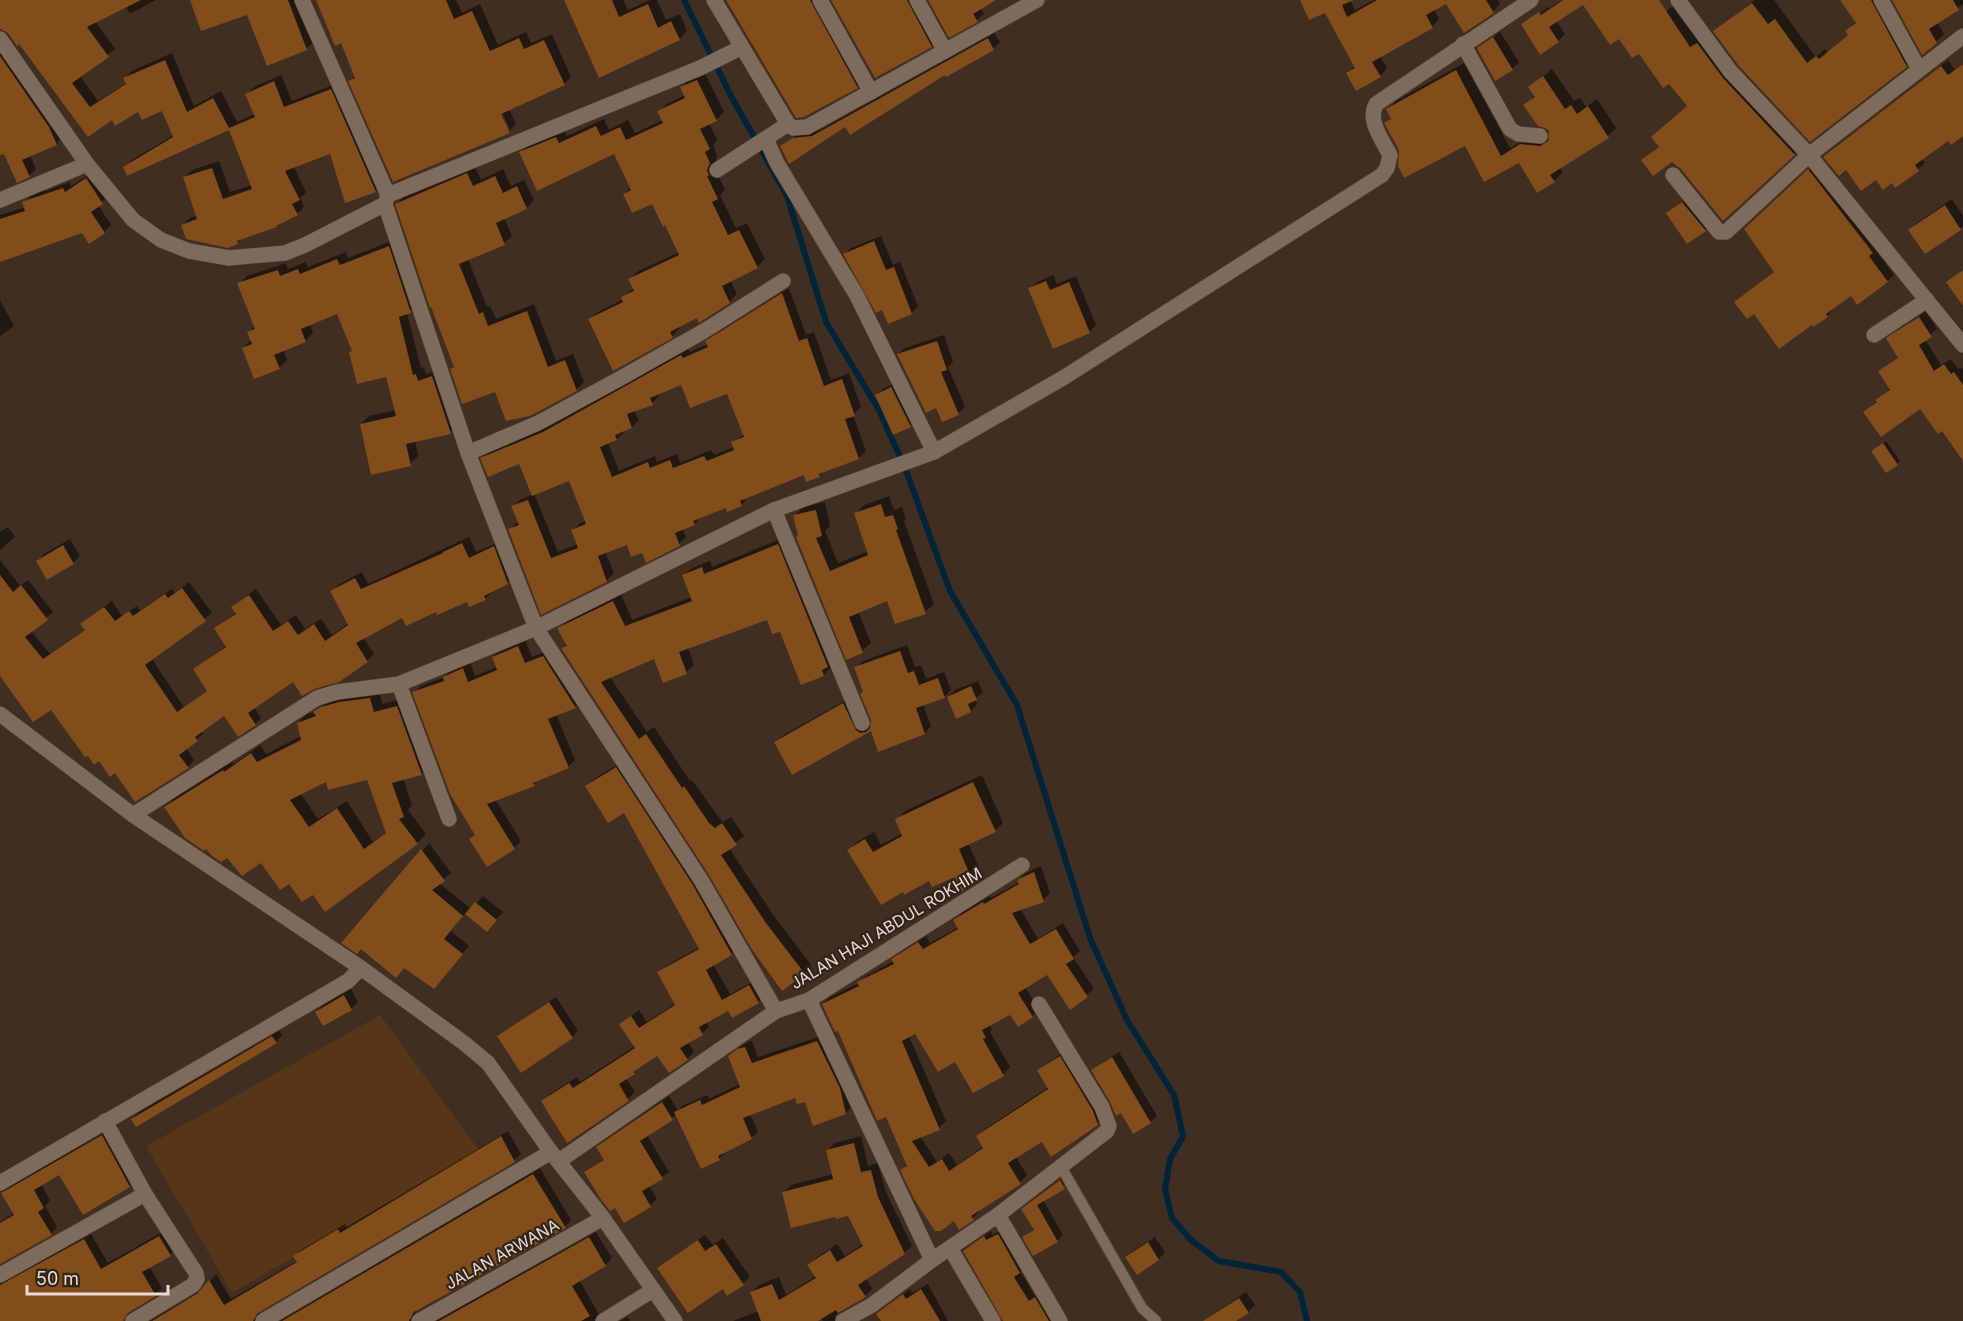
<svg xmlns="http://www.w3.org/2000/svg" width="1963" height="1321" font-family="Inter,sans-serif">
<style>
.green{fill:#573517}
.shadow{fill:#0007;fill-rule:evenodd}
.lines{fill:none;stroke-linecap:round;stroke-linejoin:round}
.stream{stroke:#002439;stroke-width:6}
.building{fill:#824d1b;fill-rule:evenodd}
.lane-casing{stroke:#57493e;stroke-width:12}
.street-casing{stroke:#57493e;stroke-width:16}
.lane{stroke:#7e6b5c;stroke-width:10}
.street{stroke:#7e6b5c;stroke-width:15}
.labels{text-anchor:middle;stroke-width:4.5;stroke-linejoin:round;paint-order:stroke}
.street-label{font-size:16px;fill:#e7dcd4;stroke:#342417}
</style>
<rect width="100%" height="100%" fill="#3f2e21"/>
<!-- green -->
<polygon class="green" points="380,1015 479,1150 232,1293 146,1146"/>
<!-- shadow -->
<g class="shadow">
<polygon points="0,0 156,0 130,14 126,6 95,21 115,49 80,76 98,101 127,83 125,78 132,71 172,53 194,106 221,91 237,122 255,114 247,94 254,87 281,75 292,101 338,83 383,184 375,191 330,152 294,167 306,192 300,198 304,207 297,214 276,226 243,237 237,243 183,225 190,218 198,215 185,177 192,170 219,161 230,192 252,185 230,128 125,167 132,160 174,135 162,109 139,110 112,117 89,135 19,42 9,32 0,28"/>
<polygon points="192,0 297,0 314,42 306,49 248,13"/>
<polygon points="317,0 456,0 462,13 480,4 498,45 526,32 531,43 552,34 571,77 564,84 509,109 516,124 510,130 500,107 497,108 507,130 510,130 509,131 350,81 356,75 341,41"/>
<polygon points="568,0 623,0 628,10 650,0 657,0 666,20 680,14 687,31 679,39"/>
<polygon points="728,0 819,0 863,80 857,87"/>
<polygon points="833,0 916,0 938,39 931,46"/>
<polygon points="930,0 993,0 980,8 984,14 977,20 949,36"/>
<polygon points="1304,0 1350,0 1355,10 1374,0 1498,0 1500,4 1493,12 1446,2 1434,9 1439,19 1432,27 1380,56 1387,68 1380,76 1348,73 1356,65 1325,11"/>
<polygon points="1562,0 1588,0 1556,21 1565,34 1558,41 1522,24 1528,19 1528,21 1546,9 1546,6 1548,9"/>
<polygon points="1611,0 1653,0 1662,14 1675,5 1802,146 1723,219 1682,168 1672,161 1643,160 1660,146 1689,106"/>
<polygon points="1755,0 1774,0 1816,57 1825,49 1828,52 1849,34 1847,31 1857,21 1858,0 1882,0 1914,58 1810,140 1715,31"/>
<polygon points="1894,0 1963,0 1963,4 1937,22 1944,34 1933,44"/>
<polygon points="1500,32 1519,62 1512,69 1478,49"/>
<polygon points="994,33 1000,42 993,49 947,75 945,73 845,125 782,146 801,132 820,130"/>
<polygon points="0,39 63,137 56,144 30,155 36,169 29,176 5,152 0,153"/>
<polygon points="1948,60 1955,70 1963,64 1963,134 1948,139 1922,159 1925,163 1918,169 1896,186 1892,181 1847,168 1825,157"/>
<polygon points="1464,63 1510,148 1530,136 1550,138 1550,131 1525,105 1536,95 1530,87 1552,69 1574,101 1580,98 1586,107 1597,99 1616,128 1608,136 1559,167 1563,172 1554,181 1538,191 1519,161 1485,180 1466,144 1400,150 1386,123 1392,117 1388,110 1396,101"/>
<polygon points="705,73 724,112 716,120 709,123 717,140 713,145 717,155 715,168 725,190 720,195 736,228 747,223 765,259 757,267 730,280 737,294 729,302 678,326 680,328 672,336 590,320 598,312 624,299 623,298 634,288 630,279 638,271 680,252 652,202 624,194 631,187 614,152 521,153 529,145 564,130 567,136 604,119 609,130 628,120 635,133 663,120 659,112 667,104 685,95 682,87 690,79"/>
<polygon points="1815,164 1879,246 1875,249 1894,275 1887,281 1851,294 1832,308 1833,309 1827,316 1754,312 1736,302 1775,271 1752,222"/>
<polygon points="475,167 481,180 503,169 511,186 524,180 534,200 526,208 504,218 512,236 504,243 468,259 487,307 490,306 496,319 534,304 556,361 573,354 584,382 576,390 496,390 455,366 431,306 398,203 405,195"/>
<polygon points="93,172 109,196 98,205 111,225 104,232 89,242 82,231 0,261 0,215 26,207 24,203 31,196 45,189 45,191 70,182 71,186"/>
<polygon points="1690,196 1712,224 1705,230 1668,213"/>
<polygon points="1952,199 1963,216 1963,226 1925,252 1910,230 1917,223"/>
<polygon points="881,236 893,265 900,262 918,306 912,313 888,322 883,308 845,254 851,248"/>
<polygon points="397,239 418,304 407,313 421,368 424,367 426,374 440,369 458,424 450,432 415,440 418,456 410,464 361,424 369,416 396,410 387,375 351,352 353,350 338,312 310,324 313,333 305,341 283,350 287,360 279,368 243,348 252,339 249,332 256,325 239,284 247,276 286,263 288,269 306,262 308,267 346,252 348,258"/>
<polygon points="1053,275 1057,284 1076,276 1096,325 1089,332 1030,288 1037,282"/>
<path d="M789,288L806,335L814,332L831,380L849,373L861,407L853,415L866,451L859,458L824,471L820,476L807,480L805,473L748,496L742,505L728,510L726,506L701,517L694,524L683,529L686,537L679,544L643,551L628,543L605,552L614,573L607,580L542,612L510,529L519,521L513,507L520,500L533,494L520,462L482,459L489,452L551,425L688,349L690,352L708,344L707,342L714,335ZM682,383L728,392L745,434L733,443L734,447L714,455L711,450L680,463L677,454L657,462L655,456L619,471L608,443L617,439L624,432L623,430L632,427L639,420L634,410L652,403L659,396L658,393ZM570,479L586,521L580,523L573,530L578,544L558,552L534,494Z"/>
<polygon points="0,300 14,326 0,336"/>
<polygon points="1926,311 1937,329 1925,339 1941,365 1951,359 1958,369 1961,367 1963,369 1963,459 1942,429 1921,407 1865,412 1891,388 1880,371 1899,357 1888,339"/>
<polygon points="944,335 953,362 948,367 965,407 958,413 943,420 937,406 898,354 905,348"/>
<polygon points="898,382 917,419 910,426 877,395 884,388"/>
<polygon points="1886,441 1900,461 1897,464 1876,448"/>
<polygon points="889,496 894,510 902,507 906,519 904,521 934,604 925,612 888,599 858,611 871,643 862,651 799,536 795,515 803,507 825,502 830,526 825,531 838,563 869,551 856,514 864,505"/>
<polygon points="8,527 15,537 0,550 0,532"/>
<polygon points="469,537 476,552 501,541 514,576 507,583 492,592 485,599 467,600 437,610 403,615 363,637 374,654 367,661 338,681 293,680 254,707 261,718 255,724 224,714 201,731 203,734 186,748 194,760 188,767 115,771 99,759 52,707 0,673 0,560 20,586 28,580 53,612 31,631 50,654 86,629 82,624 112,601 122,616 137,606 140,611 172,589 175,593 189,582 212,613 152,659 184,707 208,690 195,669 227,645 216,629 237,612 233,607 240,601 256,589 281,625 296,615 305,629 321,619 332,635 349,623 332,592 338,585 362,572 368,584"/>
<polygon points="785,537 831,667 824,675 802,683 780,630 768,618 688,647 694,665 686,672 664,681 655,657 610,677 647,732 654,727 690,781 692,780 717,815 723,822 731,817 744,836 729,848 774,916 812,966 804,973 710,874 563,648 568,644 559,629 567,621 621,594 632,620 692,597 684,575 692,568 710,561 712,567"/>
<polygon points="70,539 80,556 73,563 38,561 44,554"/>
<polygon points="525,640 532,657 550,650 582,700 576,706 556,714 575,760 568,767 539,779 534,784 495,799 521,841 514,848 487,865 471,839 476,833 414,693 421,686 444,677 451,670 470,662 475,676 497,667 493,657 500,650"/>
<polygon points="907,645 915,667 921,665 926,679 944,672 951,690 944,697 923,704 931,726 925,733 872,729 793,773 775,742 782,736 850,698 862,724 869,727 872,726 873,720 856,668 863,661"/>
<polygon points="978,681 983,692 975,699 977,704 971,711 948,697 955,690"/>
<path d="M379,689L382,704L406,698L430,765L422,774L403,778L412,806L408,810L426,834L417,843L313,892L289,881L261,861L227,856L166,807L174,798L232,762L234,764L260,745L266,754L301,736L298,723L307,714L317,711L332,698ZM368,778L387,832L373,842L347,801L318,819L300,793L327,780Z"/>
<polygon points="623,761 738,947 731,954 713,964 730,994 756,980 765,995 758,1002 729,1009 706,1022 709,1026 702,1034 688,1042 694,1052 687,1059 658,1054 641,1065 626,1078 635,1092 628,1099 568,1141 543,1101 550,1094 577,1077 580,1082 635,1046 621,1024 639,1010 647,1022 676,1003 659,973 666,966 700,947 624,811 587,786 594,779"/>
<polygon points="982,775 1003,823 995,831 968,843 982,874 962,890 955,875 930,879 849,850 857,842 874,832 881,845 903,833 897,820 905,811"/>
<polygon points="429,843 451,873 439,883 471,909 483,896 503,912 487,930 466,912 451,931 469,946 434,987 405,966 362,947 344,943"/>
<polygon points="1041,866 1050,893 1043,900 1020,908 1038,939 1063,923 1080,951 1073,957 1094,989 1070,1008 1047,973 1025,987 1039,1009 1032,1016 1010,1013 989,1024 992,1029 990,1032 1010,1067 1003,1074 956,1060 916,1032 909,1036 946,1121 939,1128 920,1136 937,1162 949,1153 957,1165 984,1146 978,1136 985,1129 1049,1087 1039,1070 1046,1064 1067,1050 1105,1117 1097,1124 1042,1140 1016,1157 1027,1175 1020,1182 979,1209 980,1211 973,1218 960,1227 955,1219 902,1170 908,1164 887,1115 823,1004 830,997 859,983 866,976 894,961 893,960 900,953 926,936 930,943 959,927 955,920 962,913 990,896 991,898 1020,882 1019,880 1026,873"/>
<polygon points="351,989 358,1002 351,1009 324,1024 317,1012 323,1005"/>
<polygon points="556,997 578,1031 572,1037 499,1037 506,1030"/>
<polygon points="279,1031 282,1035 276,1042 132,1119 139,1112"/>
<polygon points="824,1035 852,1106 846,1113 796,1096 750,1114 758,1132 751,1138 725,1152 719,1159 677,1114 647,1135 669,1172 649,1186 657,1199 650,1205 625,1221 615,1206 586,1172 605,1159 598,1148 605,1141 669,1096 678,1111 682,1106 707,1095 709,1099 740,1084 736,1050 746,1043 752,1041 758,1057"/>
<polygon points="1119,1052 1157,1116 1150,1122 1121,1111 1093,1071 1100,1064"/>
<polygon points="109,1130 136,1180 129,1186 60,1173 41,1184 50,1200 45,1206 57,1227 51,1234 0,1250 0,1222 14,1213 2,1193 9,1186"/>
<polygon points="508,1131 521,1154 514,1160 262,1309 259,1313 263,1321 150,1321 204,1289 216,1274 231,1299 297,1261 295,1256 301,1250 345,1224 347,1227"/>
<polygon points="861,1136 868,1166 878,1163 885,1190 912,1246 904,1253 866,1278 872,1289 865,1296 840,1311 835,1316 836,1321 823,1321 819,1315 803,1321 733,1321 759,1311 751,1293 759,1285 779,1277 786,1295 816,1276 809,1265 816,1258 837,1244 845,1256 863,1244 849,1214 784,1192 791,1185 834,1174 827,1150 835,1143"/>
<polygon points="540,1168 571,1220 565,1227 418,1309 415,1312 417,1320 420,1321 280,1321"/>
<polygon points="1066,1175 1070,1181 1043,1200 1063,1235 1057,1241 1024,1237 1034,1229 1029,1203"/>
<polygon points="1004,1228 1026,1265 1020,1271 1035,1296 1042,1292 1059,1321 1016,1321 965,1251 991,1231 993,1235"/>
<polygon points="166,1230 176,1248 170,1255 149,1266 162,1288 155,1295 83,1321 0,1321 0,1278 3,1277 13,1277 91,1234 108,1263"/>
<polygon points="596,1232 612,1258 605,1265 579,1280 603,1321 436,1321"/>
<polygon points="705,1235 713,1245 723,1238 750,1277 743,1283 723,1287 659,1268"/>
<polygon points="1155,1237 1165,1252 1159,1259 1127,1257 1134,1250"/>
<polygon points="928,1284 948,1321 883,1321 878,1314 885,1308 910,1289 912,1293"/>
<polygon points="1246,1292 1255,1305 1248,1312 1233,1321 1213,1321 1211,1317 1218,1311"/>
<polygon points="627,1317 630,1321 620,1321"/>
</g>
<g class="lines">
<!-- stream -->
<polyline class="stream" points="684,0 731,96 787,196 826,322 879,410 905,468 950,591 1017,705 1090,938 1127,1020 1174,1095 1183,1136 1170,1159 1165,1189 1172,1218 1191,1240 1219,1261 1281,1272 1300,1292 1307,1321"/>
</g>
<!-- building -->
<g class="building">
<polygon points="0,0 141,0 87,27 109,57 72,83 90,107 126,84 123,78 165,60 187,112 213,98 229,128 255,117 245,94 274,81 284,107 331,89 376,192 345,203 330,154 285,171 300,200 292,204 298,215 276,226 277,227 237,241 238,244 228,248 186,239 181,225 197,219 183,177 212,168 223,199 252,189 229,130 127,176 123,167 173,137 162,111 142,120 138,112 115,126 112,120 88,137 19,44 17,46 8,33 0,29"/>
<polygon points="190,0 288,0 307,50 267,66 247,15 201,31"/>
<polygon points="316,0 446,0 454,19 472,11 490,51 519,38 524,49 544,40 565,85 501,114 510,133 393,182 348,81 355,78 341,43 335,46"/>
<polygon points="564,0 612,0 619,17 648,4 658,28 671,21 680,40 599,78"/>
<polygon points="726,0 810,0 858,88 804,117 796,118"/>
<polygon points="831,0 907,0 932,47 875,78"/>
<polygon points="928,0 996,0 973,14 978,22 949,38"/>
<polygon points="1300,0 1354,0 1342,5 1347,17 1377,0 1486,0 1494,13 1464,33 1446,4 1426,15 1433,28 1372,62 1381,77 1356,91 1346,73 1355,68 1325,13 1309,20"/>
<polygon points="1563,0 1659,0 1690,47 1697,43 1723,78 1795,155 1723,221 1681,169 1672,162 1653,176 1641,160 1659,147 1651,137 1687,106 1669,84 1663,88 1639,54 1632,58 1619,39 1610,45 1583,5 1549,27 1559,42 1540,55 1521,24 1539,12 1541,15"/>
<polygon points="1840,0 1871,0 1907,67 1810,142 1738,65 1713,31 1752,3 1768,24 1775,19 1807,63 1816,56 1819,59 1848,35 1845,31 1856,23"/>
<polygon points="1892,0 1953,0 1959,10 1929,29 1937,43 1922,55"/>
<polygon points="1493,37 1513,70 1495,81 1477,48"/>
<polygon points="988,38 994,50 946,77 945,75 850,135 845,127 789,164 780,146 793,138 812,136"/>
<polygon points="0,56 49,127 57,145 22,160 30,177 17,183 4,154 0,155"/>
<polygon points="1963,64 1963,136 1951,145 1948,141 1915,165 1919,171 1895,188 1892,183 1883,190 1876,180 1861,191 1846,170 1839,176 1823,157 1941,66 1948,75"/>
<polygon points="1456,70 1501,156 1520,144 1540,146 1548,141 1549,131 1545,128 1538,126 1523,105 1535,97 1528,87 1543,76 1565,109 1571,105 1577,114 1588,106 1609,138 1550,175 1555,182 1537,193 1519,163 1484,182 1465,146 1404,178 1398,166 1399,150 1384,123 1391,119 1386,109"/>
<polygon points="697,80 717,121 700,129 710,149 705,152 710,163 707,170 709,176 707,176 718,199 712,202 728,235 739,230 758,268 722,286 730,303 699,323 697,318 670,332 673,338 613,371 588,319 623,302 621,297 634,291 628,279 679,255 665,225 663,227 652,204 632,213 623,194 631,190 614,154 537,191 519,152 556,137 559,143 596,126 601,136 620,127 626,140 663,123 657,111 685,98 680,87"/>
<polygon points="1808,169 1873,253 1869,256 1888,282 1857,305 1851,296 1826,314 1828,317 1813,327 1812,325 1779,349 1754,314 1747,319 1734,302 1774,272 1744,229"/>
<polygon points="467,173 473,186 495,176 503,193 517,186 527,209 496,223 505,245 459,264 479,314 483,312 488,326 527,311 548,367 565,360 577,391 530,416 506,421 495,392 462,404 450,369 454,367 431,307 430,308 395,204"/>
<polygon points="86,178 103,204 91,212 105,233 89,244 82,233 0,262 0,219 25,211 22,202 24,201 63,188 65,192"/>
<polygon points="1682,202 1706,231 1687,244 1666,213"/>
<polygon points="1945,205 1961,230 1925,254 1908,230"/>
<polygon points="874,241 886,270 894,267 912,314 888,324 882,310 876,313 843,254"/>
<polygon points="389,246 411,313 399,317 413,375 416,374 418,381 432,376 451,434 406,444 411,466 371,475 360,424 396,416 386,377 357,384 349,352 352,351 337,314 301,329 306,342 274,355 280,369 254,379 242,348 252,344 247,332 255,329 237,283 278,270 280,276 298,269 300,274 337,259 340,265"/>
<polygon points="1963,270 1963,306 1946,282"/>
<polygon points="1046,281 1050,290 1069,282 1090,333 1053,349 1028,288"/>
<path d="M782,293L799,341L807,338L824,386L842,379L855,416L845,419L859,459L819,474L820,477L806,482L804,475L740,501L742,506L727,512L726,508L693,521L695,525L675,533L680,546L646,563L642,553L631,557L627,545L598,556L607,582L541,615L508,529L519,525L511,506L528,500L551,558L578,548L571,530L586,524L569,481L532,496L519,464L488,477L480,458L543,432L681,355L683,358L708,347L705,341ZM681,385L690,408L727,394L744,437L731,442L734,450L707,461L704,456L673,468L670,460L650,468L648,462L612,477L600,447L617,440L615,435L632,428L627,414L653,405L650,398Z"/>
<polygon points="1919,317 1932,337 1919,345 1934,371 1944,364 1951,374 1954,372 1963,385 1963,461 1942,431 1938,434 1920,409 1881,437 1863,412 1877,402 1875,400 1890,390 1878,371 1898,358 1886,338"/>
<polygon points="937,341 947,370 941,372 959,415 942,422 936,408 926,413 897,354"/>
<polygon points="891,387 911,427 893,435 875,395"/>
<polygon points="1883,443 1898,465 1886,473 1871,451"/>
<polygon points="881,504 885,517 893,515 898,529 896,530 926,614 895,624 887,601 849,617 863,653 846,660 796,537 798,536 793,515 816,510 822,536 816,538 830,571 868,555 854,513"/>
<polygon points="462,543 469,558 494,546 508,584 484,596 486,600 469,607 467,602 437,615 436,612 406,626 402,618 356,643 368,662 339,682 314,689 302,696 293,682 248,713 256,725 238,737 224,716 195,737 198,741 179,755 189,768 135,802 115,773 110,777 99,761 94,765 88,756 85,757 51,710 33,722 0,676 0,575 13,592 21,585 48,620 25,637 43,659 85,630 80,624 104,607 115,621 129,611 133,616 165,594 168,598 182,588 206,621 145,665 177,712 207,691 193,669 226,647 214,628 236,614 231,607 249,595 273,631 288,621 298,635 314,624 325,641 348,625 330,591 355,578 361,589 443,553 443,552"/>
<polygon points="778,544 828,667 822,670 824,676 801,685 780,632 772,634 767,620 679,652 687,674 663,683 654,659 601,682 639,739 646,734 682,788 684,786 709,823 715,828 722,823 737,845 721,855 766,923 805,974 782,991 751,948 709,875 561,648 567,646 557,628 613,601 625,626 692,601 682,575 702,567 704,574"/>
<polygon points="63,545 74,564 47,580 36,561"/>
<polygon points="518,646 525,663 543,656 576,708 548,719 569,768 533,783 535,786 487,804 515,849 487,867 469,839 475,835 450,794 412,692 444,681 443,677 463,668 468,682 497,670 492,657"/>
<polygon points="900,651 908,673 914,671 919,685 938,678 945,698 916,708 925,734 878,752 871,731 792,775 774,742 843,703 856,730 860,733 866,732 870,728 871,720 860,694 863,692 854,667"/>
<polygon points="971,686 977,700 968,704 971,712 956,719 947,697"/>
<path d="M370,698L374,712L397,706L422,775L392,783L404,817L399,819L418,844L325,912L313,895L302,902L289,884L280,890L261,863L242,876L227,858L221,862L211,855L206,849L204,851L185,838L164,807L223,770L224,772L251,753L257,762L301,740L297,723L316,716L313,712L321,707L339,702ZM367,780L386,833L364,849L337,808L309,827L290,800L326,782L328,790Z"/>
<polygon points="616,767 693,885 732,955 706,970 722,1000 749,985 759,1003 732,1018 726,1007 728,1011 699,1027 703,1035 680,1048 688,1060 669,1073 657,1056 633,1072 635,1074 619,1084 629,1101 567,1143 541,1101 569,1083 573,1088 635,1048 619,1024 631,1016 639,1028 675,1005 657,972 699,949 624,813 608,823 585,786"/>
<polygon points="973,782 996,832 959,849 974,884 961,892 955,877 932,887 929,881 904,895 903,892 881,905 847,850 865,839 873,852 902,836 895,819"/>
<polygon points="421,849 445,881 432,890 463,916 444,939 463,954 434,989 404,968 396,978 361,949 357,954 341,943"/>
<polygon points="1034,872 1044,902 1012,913 1030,944 1056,929 1074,959 1066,964 1088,997 1070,1010 1047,975 1018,993 1033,1017 1018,1027 1010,1015 982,1030 986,1038 983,1039 1004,1076 973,1093 955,1062 938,1072 915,1034 902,1041 940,1130 912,1141 929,1167 942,1159 949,1171 983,1148 976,1136 1048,1089 1037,1070 1060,1056 1093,1111 1098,1125 1051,1157 1042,1142 1008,1163 1021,1184 971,1216 974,1220 959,1230 954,1221 941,1231 935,1231 914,1199 900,1170 907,1166 886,1117 877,1121 838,1031 835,1032 822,1004 859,986 857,982 894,964 891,959 918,942 923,949 958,929 953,920 983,902 984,904 1019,884 1017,880"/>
<polygon points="475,902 497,920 487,932 465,914"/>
<polygon points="344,995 352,1010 323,1026 315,1012"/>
<polygon points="549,1002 573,1038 521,1073 497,1036"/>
<polygon points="272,1036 277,1043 136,1127 131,1119"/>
<polygon points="817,1041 840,1088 846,1114 813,1126 805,1102 797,1104 795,1098 743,1118 752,1139 718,1156 720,1160 701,1169 674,1112 700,1100 702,1105 740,1087 728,1056 737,1049 745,1047 752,1063"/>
<polygon points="1112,1057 1151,1123 1133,1134 1121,1113 1116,1116 1110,1102 1091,1070"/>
<polygon points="662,1102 673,1120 640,1141 663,1179 642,1191 651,1207 624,1223 615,1208 610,1211 600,1198 584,1172 604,1160 596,1147"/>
<polygon points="102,1135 130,1187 83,1215 59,1175 34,1190 44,1208 38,1212 52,1235 0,1264 0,1223 14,1215 1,1193"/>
<polygon points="501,1136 515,1162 258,1313 253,1321 152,1321 198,1293 209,1280 224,1305 297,1262 293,1256 338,1229 340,1233"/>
<polygon points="854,1143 861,1172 871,1170 878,1197 905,1254 858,1285 866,1297 838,1313 836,1310 818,1321 761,1321 750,1292 772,1284 779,1300 816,1278 807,1265 830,1250 837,1262 863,1246 848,1216 836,1219 835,1217 791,1228 782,1192 833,1179 826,1150"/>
<polygon points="533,1174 566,1228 414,1312 409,1321 282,1321"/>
<polygon points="1060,1180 1065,1189 1037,1205 1058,1242 1033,1256 1022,1237 1034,1230 1021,1209"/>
<polygon points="998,1234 1020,1273 1014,1277 1029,1301 1035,1297 1049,1321 1003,1321 963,1251 984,1236 986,1240"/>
<polygon points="159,1236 171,1256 142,1272 156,1296 128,1313 123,1321 0,1321 0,1285 84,1239 101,1269"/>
<polygon points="589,1237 606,1266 572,1286 590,1316 581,1321 439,1321"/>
<polygon points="698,1240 705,1251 716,1244 744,1285 727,1296 723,1289 688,1313 657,1268"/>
<polygon points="1148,1242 1159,1260 1137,1275 1125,1257"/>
<polygon points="921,1289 940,1321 881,1321 876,1314 903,1294 906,1299"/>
<polygon points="1239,1298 1249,1313 1236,1321 1203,1321"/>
</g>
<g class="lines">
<!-- lane casing -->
<g class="lane-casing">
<polyline id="lane" points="1060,1165 1142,1308 1156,1321"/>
</g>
<!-- street casing -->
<g class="street-casing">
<g id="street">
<polyline points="302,0 388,195"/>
<polyline points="714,0 788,124 793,128 807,127 1037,0"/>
<polyline points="820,0 871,92"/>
<polyline points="917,0 945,51"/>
<polyline points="1678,0 1730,71 1809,155 1963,345"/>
<polyline points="1881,0 1919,69"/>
<polyline points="0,39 87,164 133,220 161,240 189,251 229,258 285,253 305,245 385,204 388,195 700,68 742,47"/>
<polyline points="1463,44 1510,129 1518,134 1540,136"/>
<polyline points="766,139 777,163 857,296 934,452"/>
<polyline points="717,170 788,124"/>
<polyline points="1673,175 1719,232 1726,232 1809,155 1963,36"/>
<polyline points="0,200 87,164"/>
<polyline points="385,204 468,453 536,628 701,880 776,1011"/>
<polyline points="1874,335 1927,300"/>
<polyline points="468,453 538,423 619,379 704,331 783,281"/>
<polyline points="774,510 862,723"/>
<polyline points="399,684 449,819"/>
<polyline points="0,714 133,815 361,968 464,1043 488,1063 551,1152 603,1218 675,1321"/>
<path d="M133,815L317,698L337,692L399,684L536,628L774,510L934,452L1063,378L1382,175L1387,168L1390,155C1382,139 1367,121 1376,104L1531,0"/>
<polyline points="809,1000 932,1260"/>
<polyline points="105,1121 145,1194 196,1273 197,1279 193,1285 133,1321"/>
<polyline points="559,1161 776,1011 809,1000 1022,865"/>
<polyline points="0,1183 348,981 361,968"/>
<polyline points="998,1215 1060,1321"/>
<polyline points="950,1248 993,1321"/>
<polyline points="0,1275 145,1194"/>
<polyline points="263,1321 551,1152"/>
<polyline points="419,1321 603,1218"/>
<polyline points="603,1321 653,1290"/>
<polyline points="843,1321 872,1305 932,1260 998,1215 1107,1131 1109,1126 1102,1107 1039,1004"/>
</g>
</g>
<!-- lane -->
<use href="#lane" class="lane"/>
<!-- street -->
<use href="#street" class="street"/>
</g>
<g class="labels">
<!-- street labels -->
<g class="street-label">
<text transform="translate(886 928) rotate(-31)" y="6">JALAN HAJI ABDUL ROKHIM</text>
<text transform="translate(502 1254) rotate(-29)" y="6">JALAN ARWANA</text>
</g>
</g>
<!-- scale -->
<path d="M27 1285v9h141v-9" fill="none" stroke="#e7dcd4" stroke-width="3"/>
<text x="36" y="1285" font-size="18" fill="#e7dcd4" stroke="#342417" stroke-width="4.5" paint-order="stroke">50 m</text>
</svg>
